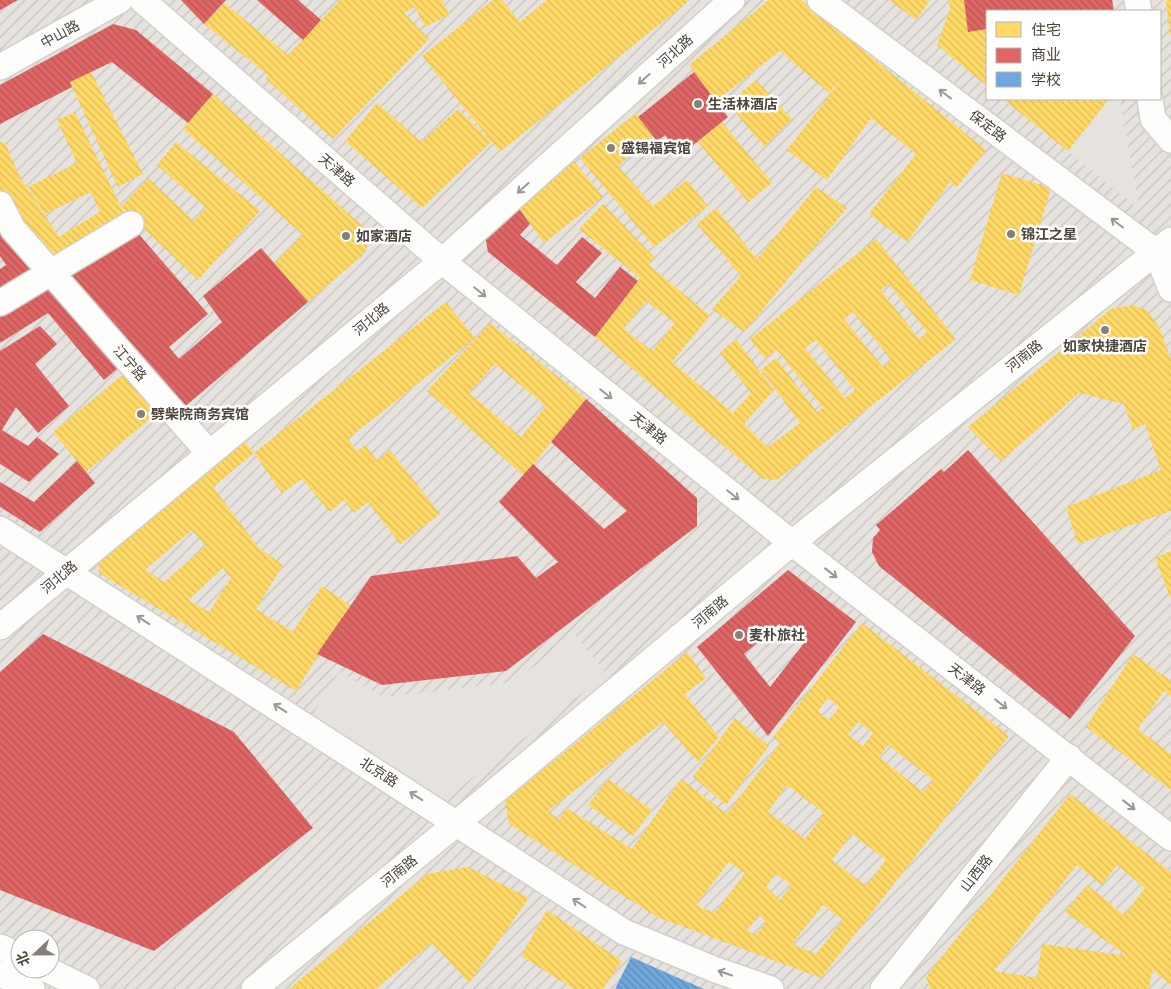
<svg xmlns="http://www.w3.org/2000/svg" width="1171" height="989" font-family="'DejaVu Sans','Noto Sans SC',sans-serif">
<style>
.industrial{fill:url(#industrial-furrows);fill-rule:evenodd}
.parking{fill:#e6e3df}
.homes{fill:url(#homes-back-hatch);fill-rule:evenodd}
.shops{fill:url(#shops-back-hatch);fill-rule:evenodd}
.schools{fill:url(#schools-back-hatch)}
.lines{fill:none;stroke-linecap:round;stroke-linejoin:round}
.minor-casing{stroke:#d2d0cb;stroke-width:28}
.minor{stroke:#fdfdfc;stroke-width:25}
.oneway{stroke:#9b9791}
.poi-dot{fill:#868178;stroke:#fff;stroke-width:2}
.labels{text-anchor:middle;stroke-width:5;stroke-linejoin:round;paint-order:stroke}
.street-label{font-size:14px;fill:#4b4439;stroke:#fff}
.poi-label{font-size:14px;font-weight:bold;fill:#4b4439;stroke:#fff;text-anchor:start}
</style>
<defs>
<pattern id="industrial-furrows" width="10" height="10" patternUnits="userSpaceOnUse" patternTransform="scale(1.25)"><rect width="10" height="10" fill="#e6e2de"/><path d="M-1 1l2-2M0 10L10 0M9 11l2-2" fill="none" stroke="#c7c3bf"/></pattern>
<pattern id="homes-back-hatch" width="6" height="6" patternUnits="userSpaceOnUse" patternTransform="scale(1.25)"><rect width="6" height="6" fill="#ffd966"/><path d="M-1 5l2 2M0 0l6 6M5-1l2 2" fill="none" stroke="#dcbb59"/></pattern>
<pattern id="shops-back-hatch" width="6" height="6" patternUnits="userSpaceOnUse" patternTransform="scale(1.25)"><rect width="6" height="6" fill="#e06666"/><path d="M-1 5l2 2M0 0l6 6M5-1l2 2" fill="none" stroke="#b85655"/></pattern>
<pattern id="schools-back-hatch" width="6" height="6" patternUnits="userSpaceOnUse" patternTransform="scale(1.25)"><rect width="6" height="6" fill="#6fa8dc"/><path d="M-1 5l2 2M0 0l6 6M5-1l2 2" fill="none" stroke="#5d8ab3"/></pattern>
</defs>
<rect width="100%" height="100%" fill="#f4f2ee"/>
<!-- industrial -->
<path class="industrial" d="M0,0H1171V989H0ZM987,11H1160V99H987ZM20,939H50V969H20Z"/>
<!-- parking -->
<g class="parking">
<polygon points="1109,99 1120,99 1139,209 1068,151"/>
<polygon points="575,635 607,674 441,802 310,719 339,672 385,697 514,682"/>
</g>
<!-- homes -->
<g class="homes">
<polygon points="340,0 442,0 449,15 425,27 415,7 404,13 429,39 333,139 266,79 269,76 204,24 224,3 288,55"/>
<polygon points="493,0 502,0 520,22 547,0 690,0 500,152 422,56"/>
<polygon points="769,0 801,0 986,150 957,187 950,182 907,242 869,214 916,154 871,118 827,180 787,150 844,76 829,93 780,51 716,101 689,65"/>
<polygon points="889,0 930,0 916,20"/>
<polygon points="949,0 1112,0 1114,11 987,11 987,86 937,45 950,9"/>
<polygon points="1166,0 1171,0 1171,35 1170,35"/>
<polygon points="91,72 143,174 118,187 70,82"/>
<polygon points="756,80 792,119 764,147 728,103"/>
<polygon points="213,94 365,228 370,240 364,254 308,302 274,263 303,235 183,129"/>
<polygon points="1003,99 1109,99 1068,151"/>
<polygon points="377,103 421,142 458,109 491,142 422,208 345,141"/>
<polygon points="75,112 126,217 50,265 15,221 0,191 0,142 5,143 20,177 59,237 100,212 91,192 45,214 28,187 77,163 57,120"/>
<polygon points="636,113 653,135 618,166 653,206 687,180 708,206 654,247 580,158"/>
<polygon points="722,122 772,183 748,202 698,142"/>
<polygon points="176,142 260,211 198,280 121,207 148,178 194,221 206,208 157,165"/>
<polygon points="574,161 603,197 544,243 518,207"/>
<polygon points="1002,173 1051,188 1019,295 970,280"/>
<polygon points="816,187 847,208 744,332 712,309 741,276 697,224 716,208 757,259"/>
<path d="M603,204L654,257L649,265L710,316L672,362L733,413L751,393L720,353L736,339L774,390L744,424L768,447L800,423L761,370L776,358L817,412L823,408L777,350L765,359L750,339L876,239L956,339L777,480L763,479L595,337L640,278L579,229ZM889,284L927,332L919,339L881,290ZM646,301L675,323L652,351L624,329ZM853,312L891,360L883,367L844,319ZM816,340L855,390L845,398L805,348Z"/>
<polygon points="446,302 475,338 348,439 357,451 365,445 377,460 390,450 440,514 400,544 368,502 354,513 344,500 330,512 302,479 282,493 254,453"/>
<polygon points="1132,305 1147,310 1160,329 1171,359 1171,511 1078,544 1066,507 1161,470 1145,424 1133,430 1124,404 1079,393 1001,461 968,427 1111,309"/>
<path d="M490,323L586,399L524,476L427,391ZM495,364L546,406L521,437L469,393Z"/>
<polygon points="130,369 162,409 86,472 53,432"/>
<path d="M242,439L254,453L213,487L258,547L283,565L256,609L293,632L322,586L350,605L296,691L99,573L98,559ZM192,530L206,546L164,582L145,570ZM223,568L231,578L209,612L188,600Z"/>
<polygon points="1171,551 1171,599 1155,558"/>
<path d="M862,623L1009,736L821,978L657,917L509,824L505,801L687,652L706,678L685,694L719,737L698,762L663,722L548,811L559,820L566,808L632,849L681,779L727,814L780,743L773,737ZM828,698L839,707L829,720L818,711ZM858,722L873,733L863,746L848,735ZM888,745L933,780L923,792L879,757ZM787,785L824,813L805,839L768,812ZM852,834L886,860L866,886L832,860ZM729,862L745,873L715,913L696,905ZM776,874L791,885L780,900L766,887ZM823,905L843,920L816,954L792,944ZM759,915L766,922L756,935L747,930Z"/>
<polygon points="1133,654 1171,681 1171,696 1164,691 1138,729 1171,754 1171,790 1086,727"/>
<polygon points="0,675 65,758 0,809"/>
<polygon points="735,718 769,746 726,805 693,777"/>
<polygon points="228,738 295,830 159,930 92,839"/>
<polygon points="608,779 652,810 633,836 588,805"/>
<path d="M1070,794L1171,872V985L1152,970L1149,989H930L926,977ZM1077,865L1102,885L1117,865L1145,888L1124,915L1087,885L1065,912L1127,956L1042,944L1037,978L994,971Z"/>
<polygon points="468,867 529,898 469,983 432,943 377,988 378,989 289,989 427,874"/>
<polygon points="547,910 622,961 603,989 574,989 521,956"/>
</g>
<!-- shops -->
<g class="shops">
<polygon points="0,0 18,0 0,10"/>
<polygon points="181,0 226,0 204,24"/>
<polygon points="257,0 298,0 321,20 303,40"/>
<polygon points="964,0 1112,0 1114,11 987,11 987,29 968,32"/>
<polygon points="113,24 136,30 213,94 188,123 112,62 70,82 72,87 0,124 0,85"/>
<polygon points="694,72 728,117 681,155 665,135 657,141 638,117"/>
<polygon points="518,207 530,224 520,235 557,265 582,237 602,253 576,282 595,298 620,267 638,281 595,337 488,252 485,236"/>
<polygon points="0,228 34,266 34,275 0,297 0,269 6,265 0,256"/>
<polygon points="136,231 208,314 169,347 179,359 222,322 203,296 261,248 308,302 182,409 70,274"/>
<polygon points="50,278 124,363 104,380 48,313 0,343 0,310"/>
<polygon points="40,326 57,344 35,364 69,406 38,433 16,407 2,430 28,446 37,437 59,454 29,482 0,464 0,351"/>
<polygon points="586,399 697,498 697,526 506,671 382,685 317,654 371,576 517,556 536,578 558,562 499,502 533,464 604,529 627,511 551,442"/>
<polygon points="968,450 1135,636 1070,719 879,566 872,552 873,538 880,530 876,525 941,469 944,472"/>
<polygon points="77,461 95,483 40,532 0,507 0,482 34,502"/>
<path d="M788,570L856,622L768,736L697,647ZM779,624L804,643L770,687L744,654Z"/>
<polygon points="43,634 234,732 313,828 154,951 0,890 0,672"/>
</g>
<!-- schools -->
<polygon class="schools" points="631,957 683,980 704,989 615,989"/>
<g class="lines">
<!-- minor casing -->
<g class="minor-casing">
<g id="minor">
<polyline points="142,0 442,261 792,543 1171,838"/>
<polyline points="820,0 1156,252 1171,289"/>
<polyline points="1137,0 1139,11"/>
<polyline points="0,67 120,0"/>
<polyline points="1150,99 1153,119 1171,140"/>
<polyline points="0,204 13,229 209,453"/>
<polyline points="0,303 131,224"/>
<polyline points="0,529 624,932 716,970 771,989"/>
<polyline points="0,627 442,261 732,0"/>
<polyline points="0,947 20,956"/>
<polyline points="46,969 87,989"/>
<polyline points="0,974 32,989"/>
<polyline points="254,989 457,823 792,543 1171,240"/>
<polyline points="883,989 1069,757"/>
</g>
</g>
<!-- minor -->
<use href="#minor" class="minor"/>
</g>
<!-- one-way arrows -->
<defs><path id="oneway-shaft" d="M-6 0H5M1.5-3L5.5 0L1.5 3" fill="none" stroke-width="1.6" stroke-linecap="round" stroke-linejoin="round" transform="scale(1.25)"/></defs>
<g class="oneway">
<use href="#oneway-shaft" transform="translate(644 79) rotate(138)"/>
<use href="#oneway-shaft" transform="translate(945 94) rotate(-143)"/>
<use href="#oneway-shaft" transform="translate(523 188) rotate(138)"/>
<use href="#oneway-shaft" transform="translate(1117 223) rotate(-143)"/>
<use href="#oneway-shaft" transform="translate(480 292) rotate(39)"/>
<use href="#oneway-shaft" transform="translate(606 394) rotate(39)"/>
<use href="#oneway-shaft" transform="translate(733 495) rotate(39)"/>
<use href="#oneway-shaft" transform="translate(831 573) rotate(38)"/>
<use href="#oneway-shaft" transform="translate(143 620) rotate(-147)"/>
<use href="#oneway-shaft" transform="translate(1001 704) rotate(38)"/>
<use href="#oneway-shaft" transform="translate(280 708) rotate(-147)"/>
<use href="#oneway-shaft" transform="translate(416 796) rotate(-147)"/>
<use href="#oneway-shaft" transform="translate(1129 805) rotate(38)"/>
<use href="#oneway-shaft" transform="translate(579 903) rotate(-147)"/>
<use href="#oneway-shaft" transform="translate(725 973) rotate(-161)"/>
</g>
<!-- markers -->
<g class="poi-dot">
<circle cx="698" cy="104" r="5"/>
<circle cx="611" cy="148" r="5"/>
<circle cx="1011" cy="234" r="5"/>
<circle cx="346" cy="236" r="5"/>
<circle cx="1105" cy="330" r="5"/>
<circle cx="141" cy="414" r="5"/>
<circle cx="739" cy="635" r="5"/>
</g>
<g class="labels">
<!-- street labels -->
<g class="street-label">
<text transform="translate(60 34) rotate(-29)" y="5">中山路</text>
<text transform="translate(675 51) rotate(-42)" y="5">河北路</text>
<text transform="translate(988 126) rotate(37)" y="5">保定路</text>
<text transform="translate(337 170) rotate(41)" y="5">天津路</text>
<text transform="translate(371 319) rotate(-40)" y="5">河北路</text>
<text transform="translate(1024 356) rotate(-39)" y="5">河南路</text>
<text transform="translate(130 363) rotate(49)" y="5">江宁路</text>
<text transform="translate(649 428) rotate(39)" y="5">天津路</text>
<text transform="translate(59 577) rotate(-40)" y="5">河北路</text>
<text transform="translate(710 612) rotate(-40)" y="5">河南路</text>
<text transform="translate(967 679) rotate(38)" y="5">天津路</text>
<text transform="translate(379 772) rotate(33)" y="5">北京路</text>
<text transform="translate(399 871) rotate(-39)" y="5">河南路</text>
<text transform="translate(976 873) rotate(-52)" y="5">山西路</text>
</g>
<!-- poi labels -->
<g class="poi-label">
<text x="708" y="109">生活林酒店</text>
<text x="621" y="153">盛锡福宾馆</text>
<text x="1021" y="239">锦江之星</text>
<text x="356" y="241">如家酒店</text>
<text x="1105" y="351" text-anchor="middle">如家快捷酒店</text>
<text x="151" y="419">劈柴院商务宾馆</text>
<text x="749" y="640">麦朴旅社</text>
</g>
</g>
<!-- legend -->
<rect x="986" y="10" width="175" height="90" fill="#ffffff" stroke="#b7b4b0"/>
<rect x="996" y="22" width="25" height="15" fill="#ffd966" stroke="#b7b4b0"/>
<text x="1031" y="35" font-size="15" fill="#4b4439">住宅</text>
<rect x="996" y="48" width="25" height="15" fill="#e06666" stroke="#b7b4b0"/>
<text x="1031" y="60" font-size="15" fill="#4b4439">商业</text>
<rect x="996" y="72" width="25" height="15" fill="#6fa8dc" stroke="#b7b4b0"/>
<text x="1031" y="85" font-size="15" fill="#4b4439">学校</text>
<!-- north arrow -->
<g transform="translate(35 954) rotate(248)"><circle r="24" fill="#ffffff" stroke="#b7b4b0"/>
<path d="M0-4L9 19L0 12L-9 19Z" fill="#868178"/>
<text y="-8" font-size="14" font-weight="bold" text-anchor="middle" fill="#4b4439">北</text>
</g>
</svg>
